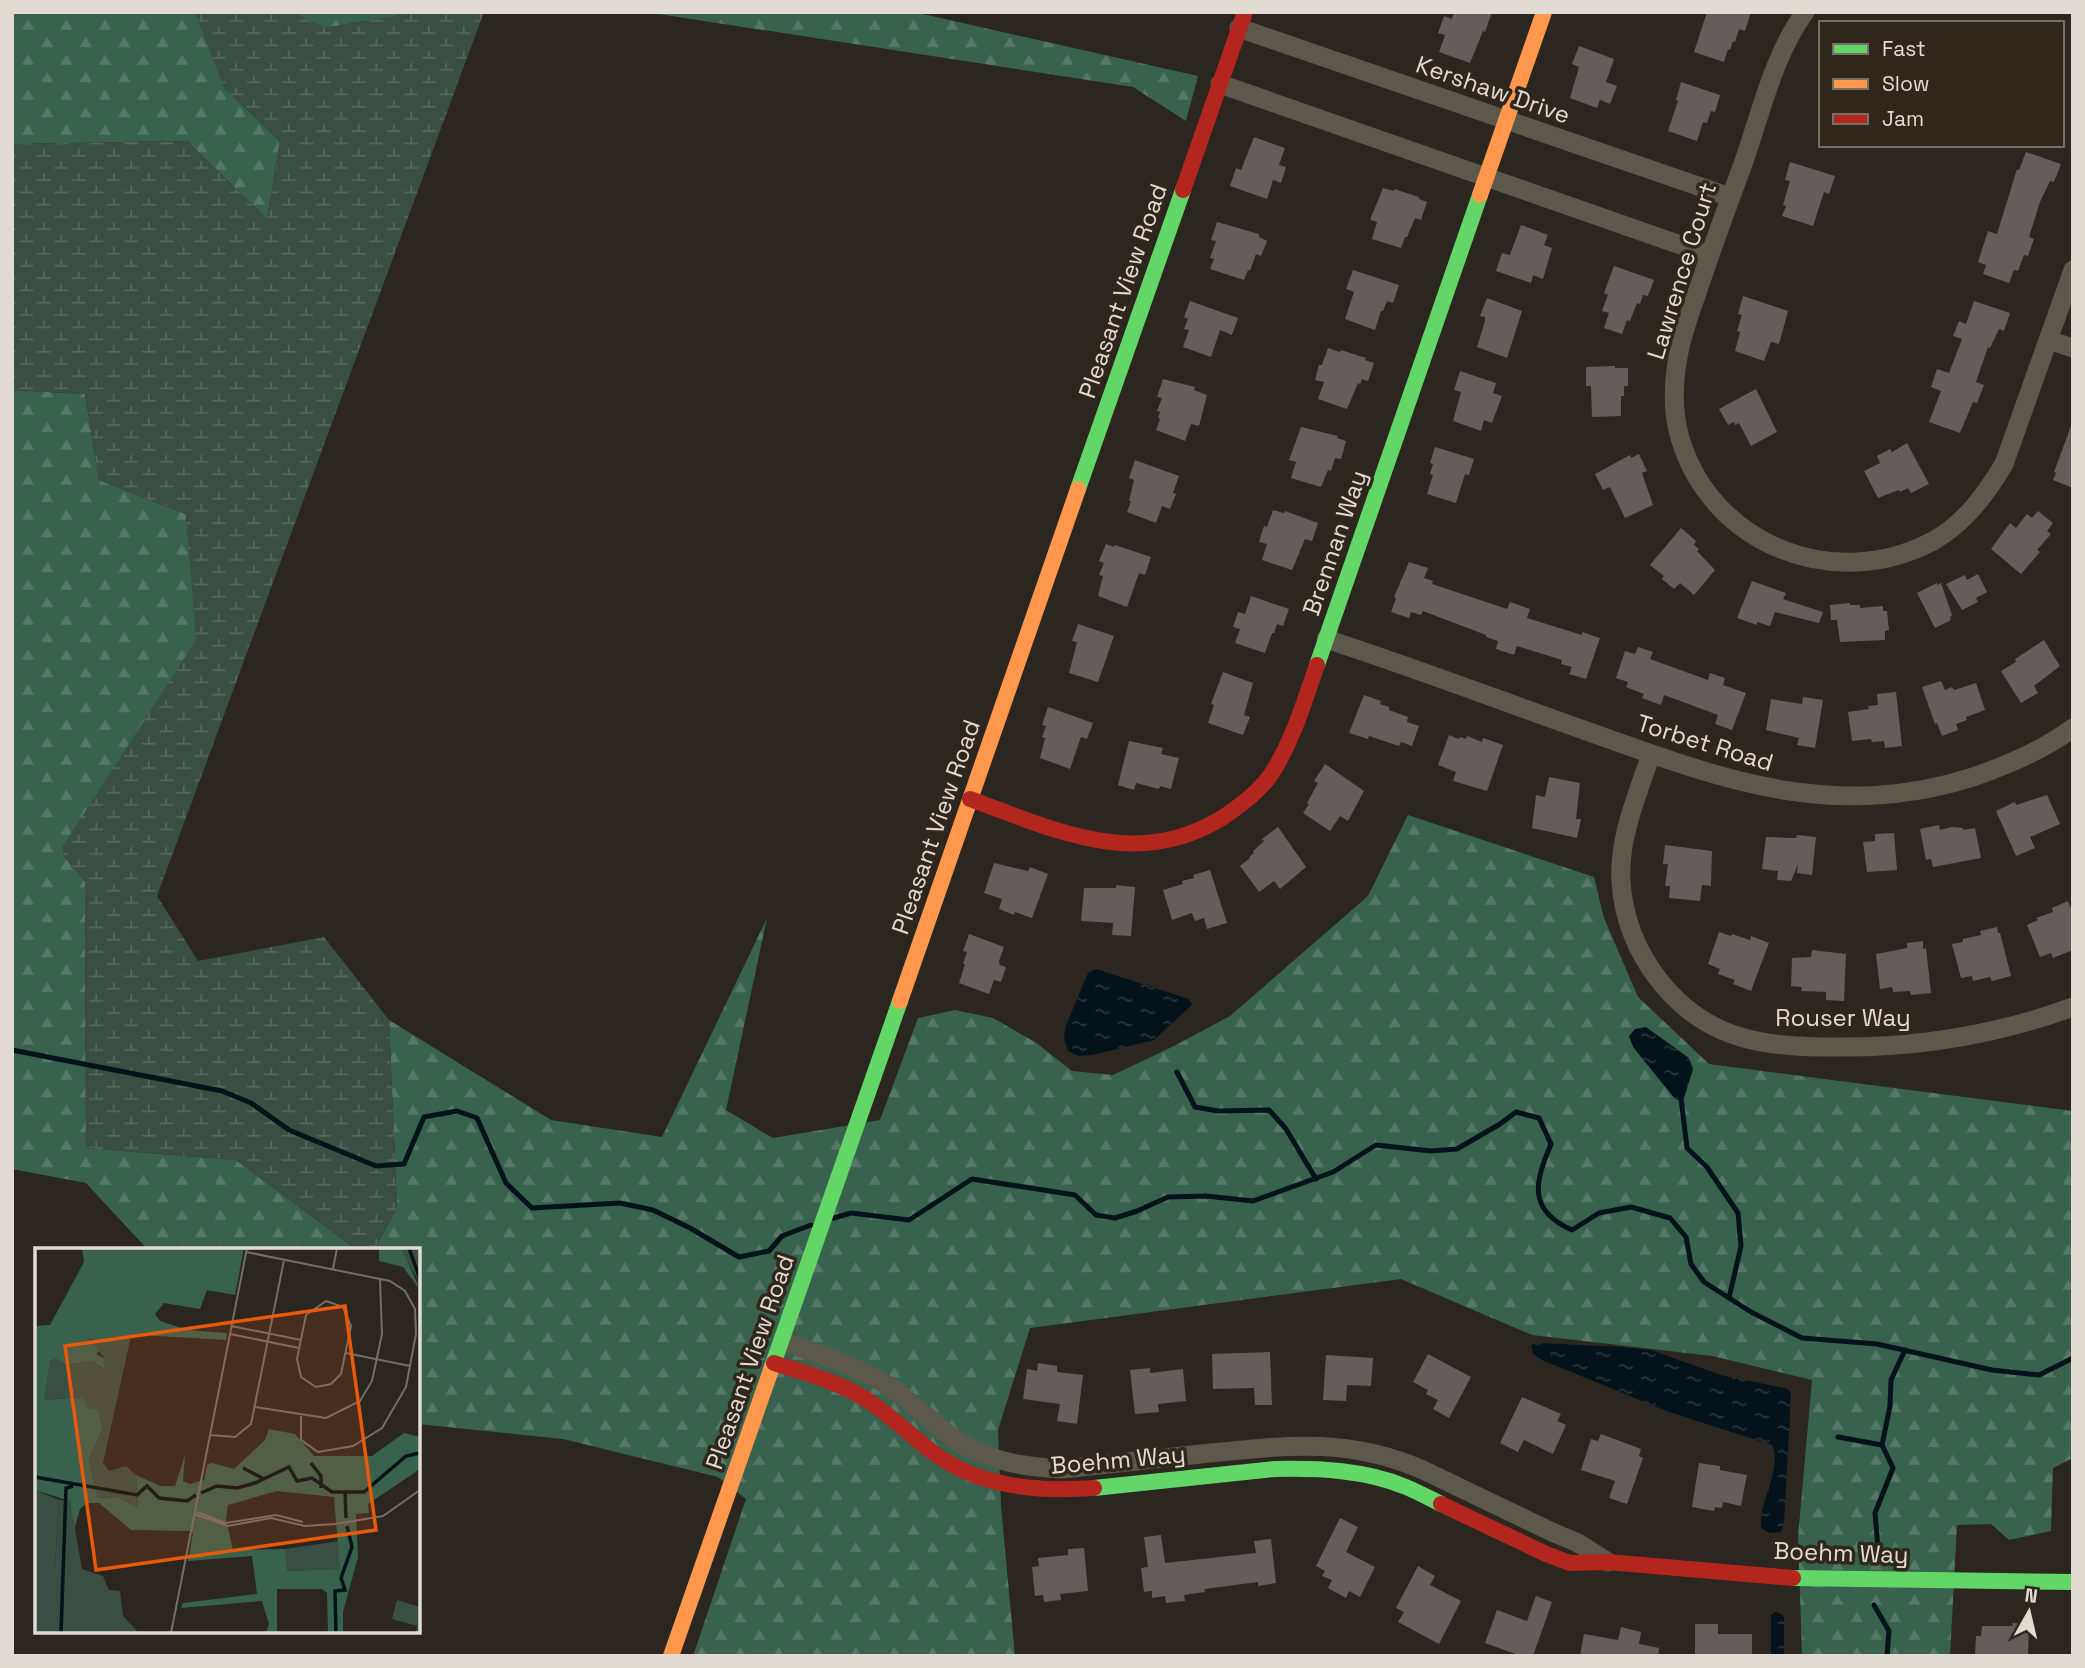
<svg xmlns="http://www.w3.org/2000/svg" width="2085" height="1668" font-family="'Space Grotesk',sans-serif">
<style>
.forest{fill:url(#forest-firs)}
.wetland{fill:url(#wetland-marsh)}
.water{fill:url(#water-ripples)}
.lines{fill:none;stroke-linecap:round;stroke-linejoin:round}
.stream{stroke:#04131a;stroke-width:5}
.building{fill:#635e5c}
.street{stroke:#5d584c;stroke-width:19}
.fast{stroke:#63d668;stroke-width:16}
.slow{stroke:#ff974d;stroke-width:16}
.jam{stroke:#b3261e;stroke-width:16}
.labels{text-anchor:middle;stroke-width:7;stroke-linejoin:round;paint-order:stroke}
.street-label{font-size:24px;fill:#e1dbd4;stroke:#2f271c}
.inset-river{fill:none;stroke:#04131a;stroke-width:3.5}
.inset-road{fill:none;stroke:#746e68;stroke-width:2}
.view{fill:#e8590c;fill-opacity:0.15;stroke:#e8590c;stroke-width:3.5}
.inset-edge{fill:none;stroke:#e1dbd4;stroke-width:3.5}
</style>
<defs>
<pattern id="forest-firs" width="22" height="20" patternUnits="userSpaceOnUse" patternTransform="scale(1.75)"><rect width="22" height="20" fill="#38614e"/><path d="M5 1l3.5 6h-7zM16 11l3.5 6h-7z" fill="#547767"/></pattern>
<pattern id="wetland-marsh" width="20" height="14" patternUnits="userSpaceOnUse" patternTransform="scale(1.75)"><rect width="20" height="14" fill="#394f43"/><path d="M1 5h8M5 5V1M11 12h8M15 12V8" fill="none" stroke="#55685d"/></pattern>
<pattern id="water-ripples" width="26" height="14" patternUnits="userSpaceOnUse" patternTransform="scale(1.75)"><rect width="26" height="14" fill="#04131a"/><path d="M2 4q2-2 4 0t4 0M15 11q2-2 4 0t4 0" fill="none" stroke="#28353a"/></pattern>
</defs>
<rect width="100%" height="100%" fill="#2b2620"/>
<!-- forest -->
<g class="forest">
<polygon points="12,12 195,12 225,89 280,141 267,219 187,141 12,144"/>
<polygon points="292,12 418,12 325,28"/>
<polygon points="646,12 914,12 1198,76 1186,121 1133,87"/>
<polygon points="12,390 85,394 99,480 186,514 197,640 60,851 85,882 86,1148 236,1160 357,1250 148,1250 86,1183 12,1169"/>
<polygon points="1408,815 1594,877 1604,918 1638,997 1709,1064 2073,1111 2073,1458 2053,1468 2051,1531 2009,1540 1991,1524 1957,1525 1950,1656 1802,1656 1798,1537 1812,1380 1712,1356 1532,1335 1401,1279 1030,1328 998,1430 1001,1506 1015,1656 693,1656 746,1499 718,1477 563,1439 418,1424 418,1250 374,1250 397,1208 389,1020 551,1120 662,1137 767,918 726,1110 773,1138 880,1120 918,1018 955,1010 993,1018 1035,1042 1072,1071 1113,1075 1174,1046 1230,1016 1368,896"/>
</g>
<!-- wetland -->
<polygon class="wetland" points="195,12 292,12 325,28 418,12 484,12 157,896 198,961 324,937 389,1020 397,1208 374,1250 357,1250 236,1160 86,1148 85,882 60,851 196,640 186,514 99,480 85,394 12,390 12,144 187,141 267,219 280,141 225,89"/>
<!-- water -->
<g class="water">
<polygon points="1096,969 1189,999 1192,1005 1154,1040 1093,1055 1078,1056 1068,1051 1064,1039 1065,1028 1088,973"/>
<polygon points="1646,1027 1689,1058 1693,1069 1684,1098 1681,1101 1675,1099 1633,1047 1629,1036 1635,1029"/>
<path d="M1540,1343L1621,1347L1651,1350L1721,1375L1788,1389L1791,1395L1784,1523L1781,1532L1770,1533L1761,1528C1761,1522 1761,1516 1762,1511C1766,1492 1781,1463 1772,1445L1669,1412L1542,1360L1533,1354L1531,1345Z"/>
<polygon points="1775,1612 1781,1614 1784,1617 1784,1656 1771,1656 1771,1615"/>
</g>
<g class="lines">
<!-- stream -->
<g class="stream">
<polyline points="12,1050 222,1091 251,1103 289,1130 376,1166 404,1164 424,1117 457,1111 477,1118 506,1183 532,1208 620,1203 653,1210 690,1228 739,1257 769,1251 782,1236 811,1225"/>
<polyline points="1177,1072 1195,1107 1218,1111 1269,1110 1286,1129 1316,1179"/>
<polyline points="1681,1098 1687,1148 1707,1167 1738,1213 1741,1246 1729,1298"/>
<path d="M834,1218L851,1213L909,1220L972,1179L1075,1195L1096,1215L1115,1218L1137,1211L1168,1197L1206,1196L1253,1201L1333,1172L1376,1145L1431,1151L1457,1149L1500,1124L1516,1112L1539,1118L1551,1144C1535,1182 1527,1210 1572,1230L1599,1213L1631,1207L1670,1218L1686,1237L1691,1264L1704,1282L1751,1312L1802,1338L1877,1344L1992,1370L2039,1375L2073,1358"/>
<polyline points="1838,1437 1882,1445"/>
<polyline points="1878,1549 1875,1513 1893,1468 1882,1445 1890,1406 1891,1380 1905,1350"/>
<polyline points="1874,1605 1889,1631 1887,1656"/>
</g>
</g>
<!-- building -->
<g class="building">
<polygon points="1454,12 1492,12 1485,32 1483,31 1470,63 1439,52 1445,35 1438,33 1444,16 1452,19"/>
<polygon points="1707,12 1751,12 1745,31 1739,29 1735,42 1733,41 1730,50 1728,49 1724,62 1694,52"/>
<polygon points="1579,46 1614,59 1606,82 1617,86 1610,104 1600,100 1597,108 1570,98 1579,67 1572,64"/>
<polygon points="1681,82 1720,95 1715,112 1711,111 1707,123 1703,122 1697,141 1668,131 1678,101 1676,100"/>
<polygon points="1254,137 1285,148 1279,165 1286,167 1281,183 1273,180 1267,199 1230,186 1236,168 1241,170"/>
<polygon points="2026,152 2061,164 2054,182 2050,181 2040,202 2029,237 2034,239 2028,256 2024,255 2018,271 2014,270 2009,283 1983,274 1986,265 1978,262 1988,231 1997,234 2017,169 2019,170"/>
<polygon points="1790,162 1835,176 1829,194 1824,192 1813,226 1782,216 1786,206 1783,205 1790,181 1785,180"/>
<polygon points="1383,188 1394,191 1394,189 1419,197 1419,199 1427,202 1421,220 1415,218 1407,237 1405,237 1401,248 1372,239 1377,222 1370,220"/>
<polygon points="1217,222 1259,234 1259,237 1267,241 1261,256 1256,254 1250,271 1248,270 1244,280 1210,269 1214,259 1210,258 1216,241 1211,240"/>
<polygon points="1521,225 1548,235 1544,245 1552,248 1543,279 1533,275 1531,283 1496,271 1502,253 1510,255"/>
<polygon points="1614,266 1654,280 1648,296 1643,295 1640,304 1637,303 1630,321 1627,320 1622,334 1604,328 1609,313 1602,311 1608,295 1604,293"/>
<polygon points="1353,270 1399,285 1393,303 1387,301 1383,311 1381,311 1375,330 1345,319 1354,292 1346,289"/>
<polygon points="1743,296 1788,311 1779,344 1771,342 1764,361 1735,351 1740,332 1737,331 1742,315 1738,314"/>
<polygon points="1487,298 1522,311 1507,358 1477,347 1485,321 1485,317 1480,316"/>
<polygon points="1190,301 1238,318 1232,335 1220,330 1211,357 1183,347 1189,330 1184,329 1188,319 1184,317"/>
<polygon points="1974,301 2010,313 2004,331 1999,329 1990,348 1988,347 1976,382 1984,385 1977,403 1973,402 1960,433 1929,422 1941,391 1931,387 1937,369 1949,373 1962,339 1953,336 1959,321 1966,324"/>
<polygon points="1328,348 1340,352 1341,350 1366,358 1365,360 1374,363 1368,381 1362,379 1360,384 1358,383 1347,409 1318,399 1324,382 1315,380 1319,365 1322,365"/>
<polygon points="1615,366 1615,368 1628,368 1628,386 1624,386 1624,396 1621,396 1621,416 1592,417 1591,386 1586,386 1586,367"/>
<polygon points="1460,371 1496,383 1493,393 1502,396 1492,423 1484,420 1481,431 1453,421 1461,392 1454,390"/>
<polygon points="1163,379 1195,387 1194,390 1207,395 1199,426 1191,424 1185,441 1156,430 1160,419 1158,418 1160,412 1157,411 1162,398 1157,397"/>
<polygon points="1756,389 1777,432 1751,446 1739,423 1735,425 1734,422 1728,425 1719,409"/>
<polygon points="2071,426 2073,426 2073,488 2053,480 2056,473 2054,472"/>
<polygon points="1301,427 1338,436 1337,438 1346,441 1341,459 1335,458 1331,471 1328,470 1321,487 1291,478 1296,462 1289,460"/>
<polygon points="1907,443 1929,484 1911,493 1908,488 1900,492 1899,490 1896,491 1878,498 1864,471 1880,463 1877,456 1890,449 1892,452"/>
<polygon points="1435,447 1474,459 1469,475 1465,474 1456,503 1427,494 1433,475 1430,474 1433,464 1430,463"/>
<polygon points="1639,454 1647,471 1642,473 1653,505 1625,518 1610,487 1603,490 1595,474 1630,455 1631,458"/>
<polygon points="1135,460 1179,476 1173,493 1176,494 1170,509 1162,506 1156,523 1127,512 1131,501 1129,501 1134,480 1129,478"/>
<polygon points="1273,510 1284,513 1285,511 1318,523 1312,541 1305,539 1292,570 1262,560 1267,544 1259,542 1264,526 1267,527"/>
<polygon points="2038,511 2053,523 2047,531 2051,534 2037,550 2040,552 2021,574 1991,549 2010,523 2016,528 2027,514 2032,518"/>
<polygon points="1681,528 1696,541 1694,545 1699,549 1697,551 1715,570 1694,595 1680,583 1674,589 1662,579 1664,576 1650,565"/>
<polygon points="1106,544 1114,547 1115,545 1151,557 1145,575 1139,573 1127,607 1098,596 1103,576 1099,575 1104,563 1099,561"/>
<polygon points="1409,562 1428,568 1424,578 1433,581 1432,584 1507,609 1510,602 1530,609 1527,618 1582,635 1582,632 1600,638 1586,679 1569,674 1572,667 1561,664 1562,660 1517,646 1514,655 1496,649 1498,641 1486,637 1486,635 1423,611 1421,615 1411,612 1409,618 1391,612 1396,598 1394,597"/>
<polygon points="1978,574 1987,592 1976,598 1978,602 1962,610 1946,584 1965,575 1967,580"/>
<polygon points="1752,581 1786,593 1783,599 1823,612 1819,623 1775,612 1770,626 1757,622 1757,625 1737,618"/>
<polygon points="1937,583 1937,585 1941,583 1952,615 1950,617 1951,620 1935,628 1917,593"/>
<polygon points="1251,596 1289,609 1283,626 1277,624 1274,633 1272,633 1265,653 1235,643 1240,629 1233,627 1238,612 1245,614"/>
<polygon points="1850,603 1850,605 1860,605 1860,608 1883,606 1883,611 1887,611 1889,630 1885,631 1885,640 1840,642 1837,620 1831,620 1830,605"/>
<polygon points="1078,624 1114,636 1098,682 1069,673 1077,642 1072,641"/>
<polygon points="2044,640 2060,666 2034,686 2038,693 2021,703 2001,671 2016,662 2015,659"/>
<polygon points="1638,647 1653,652 1650,659 1708,680 1710,673 1725,678 1723,685 1746,693 1732,730 1715,724 1718,715 1664,695 1661,705 1642,698 1644,694 1626,687 1628,682 1616,678 1625,651 1635,654"/>
<polygon points="1223,672 1253,683 1244,715 1250,717 1243,735 1208,723 1214,705 1211,704"/>
<polygon points="1941,681 1945,690 1952,687 1954,690 1976,683 1985,710 1966,717 1967,720 1956,724 1958,730 1942,736 1937,723 1935,724 1922,687"/>
<polygon points="1896,692 1902,746 1885,748 1884,741 1872,742 1871,739 1852,741 1848,712 1869,709 1868,706 1878,705 1877,694"/>
<polygon points="1364,695 1381,701 1380,704 1389,707 1389,710 1408,717 1407,722 1419,726 1412,746 1401,742 1399,746 1369,736 1368,739 1349,733"/>
<polygon points="1803,697 1823,700 1815,748 1797,745 1799,738 1766,730 1771,699 1802,704"/>
<polygon points="1048,707 1093,723 1087,739 1081,737 1070,769 1040,758 1045,738 1042,737 1046,726 1042,725"/>
<polygon points="1449,735 1459,739 1460,737 1466,739 1467,736 1482,742 1483,738 1503,745 1487,791 1453,781 1456,772 1438,765"/>
<polygon points="1129,741 1163,748 1161,754 1179,758 1171,789 1160,786 1159,789 1136,783 1134,790 1118,785"/>
<polygon points="1325,764 1364,791 1348,821 1340,816 1330,831 1303,813 1309,804 1307,803 1318,783 1314,781"/>
<polygon points="1549,777 1580,783 1576,819 1581,819 1577,838 1532,828 1536,795 1545,797"/>
<polygon points="2047,795 2060,824 2030,837 2035,848 2016,856 1996,811 2015,802 2016,805"/>
<polygon points="1939,825 1940,830 1952,827 1963,828 1963,830 1975,828 1981,858 1933,867 1931,859 1926,860 1920,829"/>
<polygon points="1278,827 1306,867 1280,889 1274,881 1259,892 1240,866 1250,858 1249,857 1254,853 1253,851 1264,841 1262,839"/>
<polygon points="1894,833 1897,870 1867,872 1863,842 1875,841 1875,834"/>
<polygon points="1797,835 1816,837 1812,875 1797,873 1798,864 1791,881 1777,880 1778,871 1762,869 1766,837 1791,838 1796,838"/>
<polygon points="1665,845 1712,851 1711,886 1702,885 1700,901 1669,898 1670,886 1665,886 1668,864 1663,864"/>
<polygon points="994,863 1028,871 1030,867 1048,874 1032,918 1015,912 1014,915 999,909 1002,899 984,893"/>
<polygon points="1210,870 1227,923 1207,929 1204,918 1195,921 1192,913 1172,920 1163,890 1183,884 1182,881 1194,878 1193,875"/>
<polygon points="1116,885 1135,887 1131,936 1112,935 1113,923 1081,921 1084,888 1116,888"/>
<polygon points="2068,901 2073,913 2073,950 2053,958 2051,953 2040,957 2027,925 2038,920 2036,918 2053,912 2052,908"/>
<polygon points="1997,927 1998,933 2000,933 2011,976 1992,981 1990,977 1973,981 1972,976 1961,978 1952,944 1963,942 1963,939 1981,935 1980,931"/>
<polygon points="1719,932 1731,936 1732,934 1750,940 1751,936 1769,943 1751,991 1733,984 1735,980 1718,974 1720,969 1708,964"/>
<polygon points="969,934 1004,947 999,961 1000,965 1006,967 1001,982 994,980 989,994 959,983 965,964 963,964 967,952 963,951"/>
<polygon points="1923,941 1923,949 1926,948 1931,993 1911,995 1910,991 1893,992 1892,987 1880,989 1876,954 1907,948 1907,943"/>
<polygon points="1812,950 1846,954 1844,1001 1826,1000 1826,992 1801,991 1802,987 1791,986 1792,958 1811,957"/>
<polygon points="1270,1352 1272,1405 1255,1405 1254,1388 1213,1389 1212,1354"/>
<polygon points="1428,1354 1471,1377 1449,1418 1433,1409 1438,1400 1426,1394 1428,1390 1413,1382"/>
<polygon points="1326,1355 1373,1358 1371,1386 1347,1385 1346,1401 1323,1400"/>
<polygon points="1038,1363 1057,1366 1057,1372 1083,1375 1077,1424 1057,1421 1060,1404 1023,1399 1027,1369 1037,1371"/>
<polygon points="1150,1368 1150,1373 1183,1369 1186,1401 1158,1404 1159,1412 1135,1414 1130,1370"/>
<polygon points="1522,1397 1561,1414 1557,1421 1566,1425 1553,1454 1524,1440 1518,1452 1500,1443"/>
<polygon points="1601,1434 1641,1449 1639,1456 1643,1458 1627,1504 1609,1498 1615,1481 1581,1470 1591,1439 1598,1441"/>
<polygon points="1699,1463 1720,1466 1720,1470 1747,1475 1741,1506 1723,1502 1722,1508 1715,1507 1714,1511 1692,1507"/>
<polygon points="1340,1518 1358,1527 1346,1552 1375,1567 1360,1597 1349,1591 1346,1598 1328,1588 1332,1580 1322,1576 1325,1571 1316,1566"/>
<polygon points="1161,1535 1165,1563 1256,1553 1254,1541 1271,1539 1276,1583 1258,1586 1258,1582 1204,1589 1205,1592 1184,1595 1185,1601 1166,1603 1165,1596 1152,1598 1152,1591 1144,1592 1141,1568 1148,1567 1144,1537"/>
<polygon points="1084,1548 1088,1591 1060,1594 1061,1600 1044,1602 1043,1595 1035,1596 1032,1567 1039,1566 1038,1558 1068,1555 1068,1549"/>
<polygon points="1418,1566 1435,1576 1430,1585 1461,1601 1439,1644 1398,1622 1404,1612 1396,1608"/>
<polygon points="1536,1596 1552,1602 1533,1656 1521,1656 1485,1643 1497,1610 1527,1621"/>
<polygon points="2012,1623 2029,1624 2028,1656 1975,1656 1976,1636 1981,1636 1982,1626 2013,1626"/>
<polygon points="1695,1624 1718,1624 1718,1634 1752,1634 1752,1656 1695,1656"/>
<polygon points="1621,1627 1641,1632 1639,1644 1659,1648 1658,1656 1580,1656 1584,1634 1618,1640"/>
</g>
<g class="lines">
<!-- street -->
<g class="street">
<path d="M1805,12C1773,56 1761,113 1743,164C1727,207 1711,250 1697,293C1688,318 1679,344 1676,370C1673,392 1674,417 1680,438C1712,546 1835,593 1933,541C1964,524 1986,494 2004,464L2073,270"/>
<polyline points="1239,28 1730,197"/>
<polyline points="1220,84 1709,255"/>
<polyline points="2048,340 2073,348"/>
<path d="M1326,639C1412,667 1496,699 1581,729C1716,777 1829,823 1973,777C2008,765 2043,750 2073,728"/>
<path d="M1651,754C1638,794 1618,838 1621,882C1626,953 1675,1019 1744,1038C1773,1046 1804,1047 1834,1047C1916,1048 1996,1035 2073,1007"/>
<path d="M782,1341C815,1353 851,1364 882,1382C910,1398 932,1424 959,1442C991,1462 1026,1467 1062,1469C1109,1464 1155,1459 1201,1454C1282,1446 1345,1436 1423,1470L1552,1532L1578,1543L1608,1562"/>
</g>
<!-- fast -->
<g class="fast">
<polyline points="1078,489 1183,190"/>
<polyline points="1317,665 1480,195"/>
<polyline points="772,1367 900,1001"/>
<path d="M1094,1488L1275,1469C1318,1468 1366,1470 1406,1487C1418,1492 1429,1498 1441,1504"/>
<polyline points="1793,1578 2073,1582"/>
</g>
<!-- slow -->
<g class="slow">
<polyline points="1480,195 1544,12"/>
<polyline points="900,1001 1078,489"/>
<polyline points="671,1656 772,1367"/>
</g>
<!-- jam -->
<g class="jam">
<polyline points="1183,190 1245,12"/>
<path d="M970,799C1055,830 1139,872 1225,816C1242,804 1260,791 1272,773C1293,740 1304,702 1317,665"/>
<path d="M774,1363C804,1373 836,1381 864,1398C888,1413 908,1433 931,1451C978,1487 1036,1492 1094,1488"/>
<polyline points="1441,1504 1546,1554 1570,1563 1608,1562 1793,1578"/>
</g>
</g>
<g class="labels">
<!-- street labels -->
<g class="street-label">
<text transform="translate(1493 90) rotate(19)" y="8">Kershaw Drive</text>
<text transform="translate(1682 271) rotate(-73)" y="8">Lawrence Court</text>
<text transform="translate(1123 291) rotate(-71)" y="8">Pleasant View Road</text>
<text transform="translate(1335 543) rotate(-71)" y="8">Brennan Way</text>
<text transform="translate(1705 743) rotate(17)" y="8">Torbet Road</text>
<text transform="translate(936 827) rotate(-71)" y="8">Pleasant View Road</text>
<text x="1843" y="1026">Rouser Way</text>
<text transform="translate(750 1362) rotate(-71)" y="8">Pleasant View Road</text>
<text transform="translate(1118 1460) rotate(-5)" y="8">Boehm Way</text>
<text transform="translate(1841 1553) rotate(2)" y="8">Boehm Way</text>
</g>
</g>
<!-- overview -->
<g transform="translate(35 1248)">
<rect width="385" height="385" fill="#2b2620"/>
<path d="M0,242L24,252L20,318L26,331L25,385H0ZM304,293L305,321L251,323L250,301ZM362,352L385,359V385H381L382,378L357,371Z" fill="#394f43"/>
<path d="M47,0H209L200,47L172,42L165,61L129,55L120,66L125,73L153,82L192,85L191,92L106,87L74,95L61,106L70,111V122L57,113L31,117L9,152L48,149L64,163L68,180L54,211L63,250L83,249L103,260L101,227L125,238H140L150,207L148,233L155,236L169,232L172,217L177,215L199,221L230,192L234,181L260,186L279,208H337L369,185L385,189V221L333,256L334,265L321,266L323,309L308,364V385H293L292,345L287,341H242V385H231L234,376L227,353L146,360L148,355L222,346L217,308L153,313L158,285L154,283L96,282L64,255H52L45,261L38,286L35,253L0,242V78L15,77L49,14ZM242,243L299,249L305,321L252,323L250,301L198,302L191,271L193,257ZM344,0H367L385,42L368,19L344,13Z" fill="#38614e" fill-rule="evenodd"/>
<path d="M367,0H385V35L375,18ZM96,88L68,215L74,223L91,218L101,227L103,260L83,249L63,250L54,211L68,180L64,163L52,160L48,149L9,152L15,113L21,110L31,117L57,113L69,122L70,111L52,89L74,95ZM24,252L35,253L47,321L68,328L74,342L85,343L88,368L104,385H25L26,331L20,319Z" fill="#394f43"/>
<path class="inset-river" d="M374,0L385,31M276,215L286,228V240M208,220L229,231M0,229L102,247L112,238L124,250L152,253L161,247M310,244L311,270M166,245L182,238L202,240L220,235L254,219L262,233L277,230L297,244H329L371,208L385,205M26,385L31,240L38,238M301,385L300,343L310,342L306,330L317,299L312,278"/>
<path class="inset-road" d="M211,4L355,33L370,43L380,61L381,86L371,139L347,180L318,198L283,204L266,192V168M298,21L302,0M291,53L308,59L316,78L306,126L296,136L281,139L266,129L262,111L271,67ZM196,78L266,92M195,86L264,100M311,105L375,118M220,159L291,170L325,153L337,133L347,86L345,31M175,187L200,189L216,176L249,12M162,264L190,275L241,267L268,274M159,266L193,278L236,270L270,278L300,276L348,268L385,242M136,385L212,0"/>
<path class="view" d="M310,58L341,282L61,322L30,98Z"/>
<rect width="385" height="385" class="inset-edge"/>
</g>
<!-- border -->
<rect width="2085" height="1668" fill="none" stroke="#e1dbd4" stroke-width="28"/>
<!-- legend -->
<rect x="1819" y="21" width="245" height="126" fill="#2f271c" stroke="#766f66" stroke-width="2"/>
<rect x="1833" y="44" width="35" height="10" fill="#63d668" stroke="#766f66" stroke-width="2"/>
<text x="1882" y="56" font-size="21" fill="#e1dbd4">Fast</text>
<rect x="1833" y="79" width="35" height="10" fill="#ff974d" stroke="#766f66" stroke-width="2"/>
<text x="1882" y="91" font-size="21" fill="#e1dbd4">Slow</text>
<rect x="1833" y="114" width="35" height="10" fill="#b3261e" stroke="#766f66" stroke-width="2"/>
<text x="1882" y="126" font-size="21" fill="#e1dbd4">Jam</text>
<!-- north arrow -->
<g transform="translate(2029 1612) rotate(8)" stroke="#2f271c" stroke-width="5" paint-order="stroke">
<path d="M0-5L12 26L0 18L-12 26Z" fill="#e1dbd4"/>
<text y="-10" font-size="19" font-weight="bold" text-anchor="middle" fill="#e1dbd4">N</text>
</g>
</svg>
